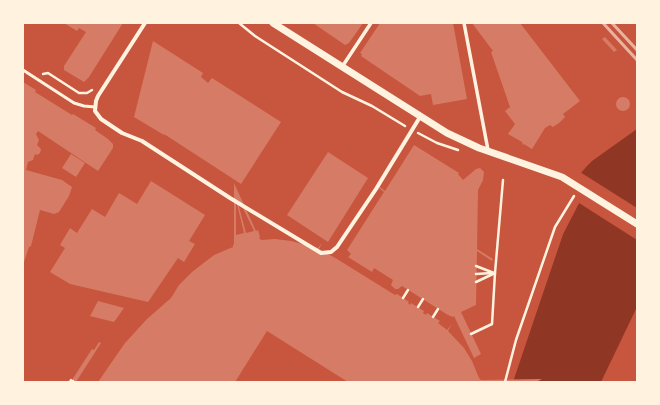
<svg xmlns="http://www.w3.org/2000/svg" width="660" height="405" font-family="'IBM Plex Sans',sans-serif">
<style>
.water{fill:#8f3625}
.pier{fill:#c8553d}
.building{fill:#d67c66;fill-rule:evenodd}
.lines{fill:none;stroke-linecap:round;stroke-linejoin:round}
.path{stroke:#fff3e0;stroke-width:2.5}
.service{stroke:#fff3e0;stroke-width:3}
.pedestrian{stroke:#fff3e0;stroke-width:3.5}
.minor{stroke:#fff3e0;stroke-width:4}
.tertiary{stroke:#fff3e0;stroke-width:7}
.rail{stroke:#e9b49f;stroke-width:3}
</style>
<rect width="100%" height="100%" fill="#c8553d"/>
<!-- water -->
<polygon class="water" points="637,129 637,307 601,382 513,382 563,234 579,203 578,202 581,173 587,166 592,161"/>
<!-- pier -->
<polygon class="pier" points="580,172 637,208 637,240 579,203 563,234 519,361 518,358 561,233 576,204"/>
<!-- building -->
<g class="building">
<polygon points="64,23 123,23 89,77 84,82 64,70 64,66 86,32 79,28 77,31"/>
<polygon points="313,23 363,23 349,43 345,45"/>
<polygon points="380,23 453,23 467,99 433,105 431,94 420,96 361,56 362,54 360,53"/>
<polygon points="472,23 520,23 580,101 563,114 565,117 559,123 553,127 550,125 545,128 532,149 524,144 523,145 522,142 508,134 515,124 505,111 510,107 491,52 493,51"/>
<polygon points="605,37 617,50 614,52 602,39"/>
<polygon points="153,41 203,73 201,77 208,83 212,78 281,122 241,184 164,134 164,135 134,117"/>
<polygon points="23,82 36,90 35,92 72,115 73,114 96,128 95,130 108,139 113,144 113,148 98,171 38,131 36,134 39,140 37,145 41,149 40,153 37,155 35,154 33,160 28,162 26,170 62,180 72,187 69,196 59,212 54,214 40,210 31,246 29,247 24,262 23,261"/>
<circle cx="623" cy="104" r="7"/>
<polygon points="414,145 459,173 458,174 463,180 476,169 480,168 484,172 483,180 478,190 477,249 493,259 492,261 477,251 476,305 461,312 481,354 474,358 454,316 453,317 448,315 402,286 398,289 395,289 391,285 393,280 374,268 372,272 348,257 351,254 347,250 384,192 379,188 380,187 385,191"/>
<polygon points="328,152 368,178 328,242 287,215"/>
<polygon points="71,154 85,163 76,177 62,168"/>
<polygon points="151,181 205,215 189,241 195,244 184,262 178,258 148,302 70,284 50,272 65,248 60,245 70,228 77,233 92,209 105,217 119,193 137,204"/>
<path d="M234,183L256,231L258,230L260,237L259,238L261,240L275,239L291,241L318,248L322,243L319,249L337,259L395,295L397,294L409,302L408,303L410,305L411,303L424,311L423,313L426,315L427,313L440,321L438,323L447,330L452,324L448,331L464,348L472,361L479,378L481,380L542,379L536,382H348L267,331L235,382H98L125,343L147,319L171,298L179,285L192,272L214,255L233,247V245L234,244ZM240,202L254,231L246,233L238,203L237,204L244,233L236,235V204Z"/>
<polygon points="98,301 124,308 114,322 90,316"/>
<polygon points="99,342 101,343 76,382 68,382 71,379 72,380 92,349 94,350"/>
</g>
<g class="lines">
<!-- path -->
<g class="path">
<polyline points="239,23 255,36 342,92 372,106 405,126"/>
<polyline points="43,74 48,73 79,93 87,93 92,90"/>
<polyline points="418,133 437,143 458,150"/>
<polyline points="476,266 494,273"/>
<polyline points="476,274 492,273"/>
<polyline points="476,282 495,273"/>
<polyline points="403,298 408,290"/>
<polyline points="418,307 423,299"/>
<polyline points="433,317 438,309"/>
<polyline points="471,334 492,324 495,273 503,180"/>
<polyline points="70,382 71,380"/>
<polyline points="73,382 73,381"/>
<polyline points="505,382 516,340 555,227 574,196"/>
</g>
<!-- service -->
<polyline class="service" points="23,70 74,103 84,106 95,107"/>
<!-- pedestrian -->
<g class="pedestrian">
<polyline points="464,23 488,150"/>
<polyline points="342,67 371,23"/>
</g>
<!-- minor -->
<polyline class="minor" points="145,23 98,96 96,101 95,111 101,119 122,133 142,141 230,198 321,253 331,252 337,247 376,189 420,117"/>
<!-- tertiary -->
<polyline class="tertiary" points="273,23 447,133 479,148 562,177 637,224"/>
<!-- rail -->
<g class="rail">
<polyline points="603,23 637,60"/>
<polyline points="612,23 637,50"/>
</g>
</g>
<!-- border -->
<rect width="660" height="405" fill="none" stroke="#fff3e0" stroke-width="48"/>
</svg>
